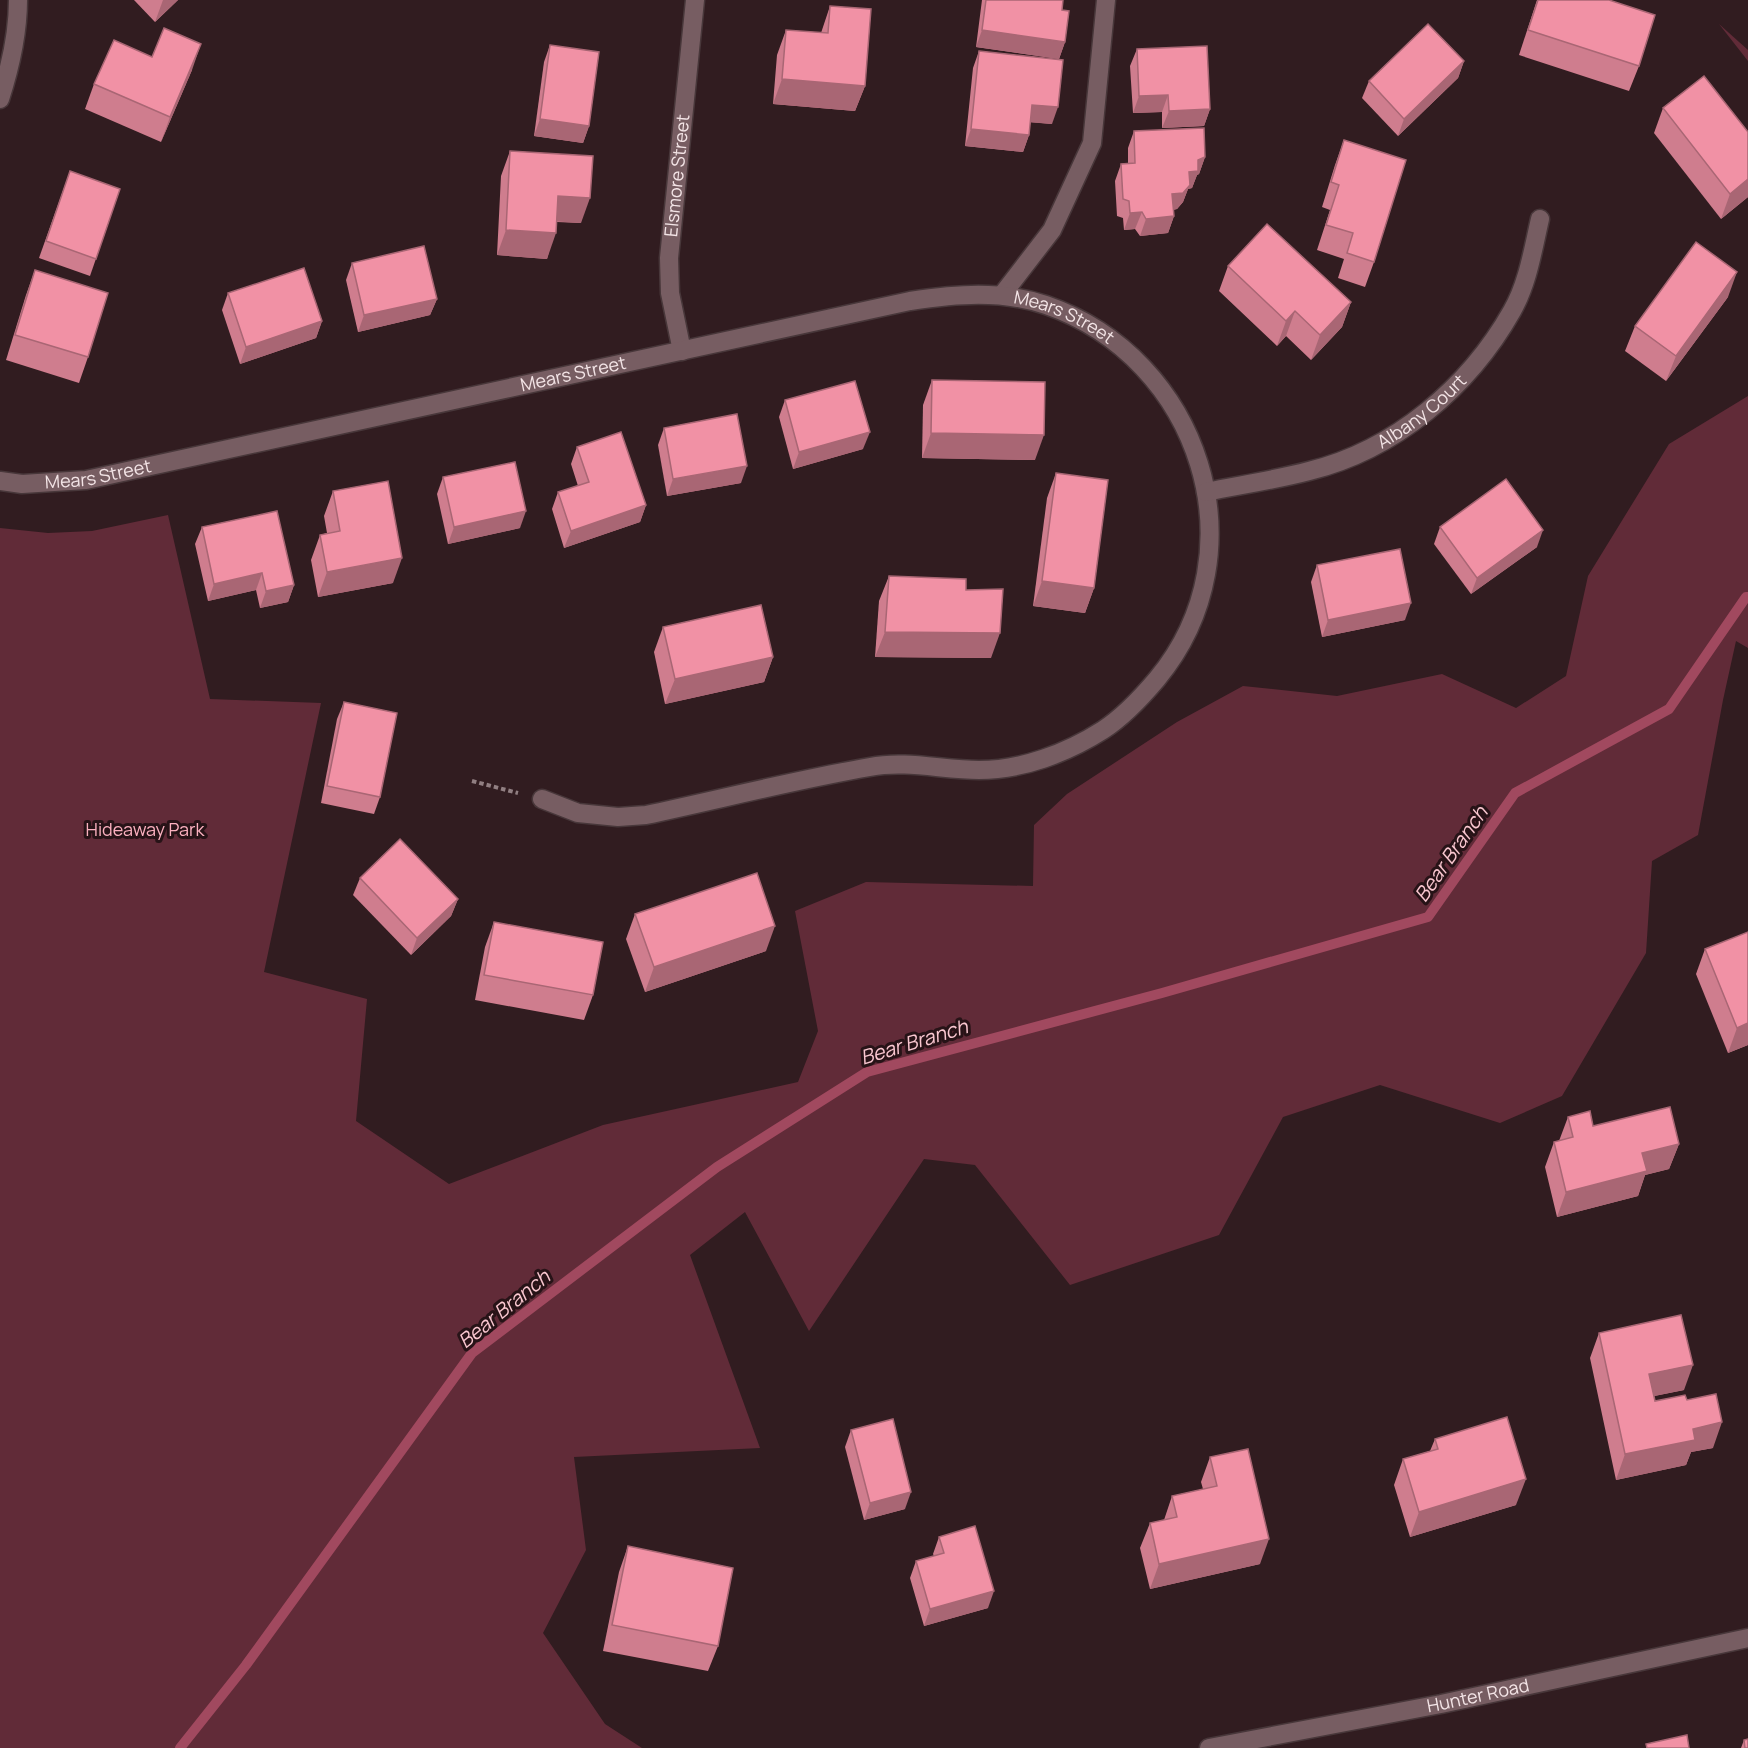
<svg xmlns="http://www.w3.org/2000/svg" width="1748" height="1748" font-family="Manrope,sans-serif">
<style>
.green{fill:#612b38}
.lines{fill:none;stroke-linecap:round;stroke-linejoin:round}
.stream{stroke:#a1495f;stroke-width:10}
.street-casing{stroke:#48373a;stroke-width:21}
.path{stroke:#917f82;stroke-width:4;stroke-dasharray:4.5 3;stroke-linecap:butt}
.street{stroke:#775d62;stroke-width:18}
.wall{fill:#cf7d8e}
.shaded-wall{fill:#a96674}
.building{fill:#f191a5;stroke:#a96674;stroke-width:1.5}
.labels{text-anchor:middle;stroke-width:6;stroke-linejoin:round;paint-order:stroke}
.street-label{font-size:18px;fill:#f3e4e6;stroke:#271317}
.park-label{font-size:18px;fill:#fbb0bf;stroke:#271317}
.water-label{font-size:20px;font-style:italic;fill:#fac7d0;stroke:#271317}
</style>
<rect width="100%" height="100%" fill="#311c20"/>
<!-- green -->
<g class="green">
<polygon points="1719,24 1748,50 1748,61"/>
<polygon points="1748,396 1748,648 1736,641 1723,700 1698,835 1652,861 1646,953 1562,1096 1500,1123 1380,1085 1283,1117 1219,1235 1070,1285 975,1165 924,1159 809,1331 745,1212 690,1255 760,1448 574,1457 586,1550 543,1633 605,1724 642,1748 0,1748 0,528 48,533 92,531 168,515 210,699 321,703 264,972 367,999 356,1121 449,1184 603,1125 798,1082 818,1031 795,911 866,882 1033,886 1034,825 1067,794 1177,722 1243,686 1337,696 1442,674 1516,708 1566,676 1588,576 1669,444"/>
</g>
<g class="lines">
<!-- stream -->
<polyline class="stream" points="180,1748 246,1665 472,1353 717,1167 867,1072 1162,993 1428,917 1515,793 1669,709 1746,597 1748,597"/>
<!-- street casing -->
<g class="street-casing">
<g id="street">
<path d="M0,99C10,68 18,33 18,0"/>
<polyline points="1002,295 1052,230 1092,143 1106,0"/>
<path id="s1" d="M682,351L670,293L669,258L695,0"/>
<path id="s2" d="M0,481L22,484L86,480L910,301C956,294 1001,290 1046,305C1200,358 1263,551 1157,679C1141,698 1123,717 1103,730C1067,753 1022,770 979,770C943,770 906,760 870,767C795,780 721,799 646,815L618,817L578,813L542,799"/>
<path id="s3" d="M1206,492C1240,485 1275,480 1309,471C1395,450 1469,387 1512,311C1528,283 1533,249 1540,219"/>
<path id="s4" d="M1209,1748L1441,1704L1748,1638"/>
</g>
</g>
<!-- path -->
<polyline class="path" points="472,781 518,793"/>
<!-- street -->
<use href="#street" class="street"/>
</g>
<!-- wall -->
<g class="wall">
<polygon points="134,0 178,0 155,22"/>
<polygon points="982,0 1063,0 1062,10 1065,42 1059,59 976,47"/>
<polygon points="1537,0 1609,0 1639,66 1629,91 1519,55"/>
<polygon points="830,6 865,86 855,111 773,104 777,55 786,30 821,33"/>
<polygon points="550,45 589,126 583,143 534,136 544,62"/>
<polygon points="1137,49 1210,109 1204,126 1162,128 1162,112 1133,113 1130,66"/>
<polygon points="979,51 1052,124 1030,122 1029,135 1023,152 965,146 973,68"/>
<polygon points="152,57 192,70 161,142 85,109 94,84"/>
<polygon points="1464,61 1458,78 1398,136 1362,98 1369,81"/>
<polygon points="1663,108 1748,132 1748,197 1721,219 1654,133"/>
<polygon points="1134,131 1205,157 1199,174 1197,175 1192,188 1188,189 1183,202 1177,209 1173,210 1174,216 1168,233 1140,236 1135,229 1124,230 1123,218 1117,216 1115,181 1121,164 1128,163 1128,148"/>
<polygon points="1344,140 1374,262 1365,287 1338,278 1344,259 1317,250 1330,210 1322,207 1335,165"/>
<polygon points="510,151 581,223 557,222 547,259 497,255 501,176"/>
<polygon points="70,171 120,189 90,276 39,258"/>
<polygon points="352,263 437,299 430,315 358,332 346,280"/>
<polygon points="1228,266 1351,302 1342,327 1311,360 1286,336 1277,346 1219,291"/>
<polygon points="35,270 88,357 79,383 6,360 26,295"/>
<polygon points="228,293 322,321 316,338 240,364 222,310"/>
<polygon points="1728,297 1666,381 1625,351 1635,326"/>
<polygon points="932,380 1035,460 922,458 923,405"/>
<polygon points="785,400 863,449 793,469 779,417"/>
<polygon points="664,428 741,483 667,496 658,445"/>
<polygon points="577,447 646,505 640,522 564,548 552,509 558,492 578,486 571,464"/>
<polygon points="1056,473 1094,588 1085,613 1033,606 1047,498"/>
<polygon points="443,477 520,528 448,544 437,494"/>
<polygon points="333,491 393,583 318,597 311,560 320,535 327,533 324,516"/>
<polygon points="202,527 294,585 288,602 260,608 256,590 208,601 195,544"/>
<polygon points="1440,527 1537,547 1471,594 1434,544"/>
<polygon points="1317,565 1405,620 1322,637 1311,582"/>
<polygon points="889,576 966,590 991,658 875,657 879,601"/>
<polygon points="663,627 773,657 764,682 665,704 654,652"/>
<polygon points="344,702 380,797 374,814 321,803 337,719"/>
<polygon points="360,878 458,899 451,916 411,955 353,895"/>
<polygon points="635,914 766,951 645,992 626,939"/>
<polygon points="494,922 593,995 584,1020 475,1000 485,947"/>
<polygon points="1748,932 1748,1045 1728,1053 1696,974 1705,949"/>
<polygon points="1568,1117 1593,1126 1679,1144 1669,1169 1645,1175 1638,1196 1557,1217 1545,1167 1554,1142 1559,1141"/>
<polygon points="1599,1333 1684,1390 1654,1396 1655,1401 1687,1400 1713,1448 1691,1452 1686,1465 1616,1480 1590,1358"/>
<polygon points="851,1430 905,1509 864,1520 845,1447"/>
<polygon points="1435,1439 1516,1505 1410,1537 1394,1485 1403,1459 1430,1451"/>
<polygon points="1210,1457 1260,1564 1150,1589 1140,1548 1150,1523 1164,1520 1172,1496 1203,1489 1201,1482"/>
<polygon points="939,1537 988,1608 924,1626 910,1578 916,1561 934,1556 933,1554"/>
<polygon points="628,1546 718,1646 708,1671 603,1651 619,1572"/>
<polygon points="1744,1740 1748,1748 1741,1748"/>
</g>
<!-- shaded-wall -->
<g class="shaded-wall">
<polygon points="163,0 178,0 155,22"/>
<polygon points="982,30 1065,42 1059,59 976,47"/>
<polygon points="201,44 192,70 161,142 170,117"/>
<polygon points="1464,61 1458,78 1398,136 1404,119"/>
<polygon points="782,79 865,86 855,111 773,104"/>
<polygon points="1168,95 1162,112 1133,113 1139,96"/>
<polygon points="1032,105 1058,107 1052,124 1026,122"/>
<polygon points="1210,109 1204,126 1162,128 1169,111"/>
<polygon points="540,119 589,126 583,143 534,136"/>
<polygon points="971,129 1029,135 1023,152 965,146"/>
<polygon points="1205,157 1199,174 1197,175 1192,188 1188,189 1183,202 1177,209 1165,211 1172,194 1198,160"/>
<polygon points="1748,179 1748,197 1721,219 1730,194"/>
<polygon points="558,196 590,198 581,223 549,221"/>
<polygon points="1142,212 1135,229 1124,230 1130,213"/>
<polygon points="1174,216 1168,233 1140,236 1146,219"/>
<polygon points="506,230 556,233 547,259 497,255"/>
<polygon points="1737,272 1728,297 1666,381 1676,356"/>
<polygon points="437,299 430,315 358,332 364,315"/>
<polygon points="1351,302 1342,327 1311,360 1320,335"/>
<polygon points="1295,311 1286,336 1277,346 1286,321"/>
<polygon points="322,321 316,338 240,364 246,347"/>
<polygon points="870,432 863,449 793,469 799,452"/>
<polygon points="931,433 1044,435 1035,460 922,458"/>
<polygon points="747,466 741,483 667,496 673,479"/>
<polygon points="646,505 640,522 564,548 571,531"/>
<polygon points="526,511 520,528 448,544 454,527"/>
<polygon points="1543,530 1537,547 1471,594 1477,578"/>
<polygon points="402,558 393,583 318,597 327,572"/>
<polygon points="262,573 256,590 208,601 214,584"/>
<polygon points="1042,581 1094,588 1085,613 1033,606"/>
<polygon points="294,585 288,602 260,608 266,591"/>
<polygon points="1411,603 1405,620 1322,637 1328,620"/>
<polygon points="885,632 1000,633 991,658 875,657"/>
<polygon points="773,657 764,682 665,704 675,679"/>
<polygon points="458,899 451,916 411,955 417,938"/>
<polygon points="775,926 766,951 645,992 654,967"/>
<polygon points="1748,1023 1748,1045 1728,1053 1737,1028"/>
<polygon points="1679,1144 1669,1169 1645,1175 1638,1196 1557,1217 1566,1192 1642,1153"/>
<polygon points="1693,1365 1684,1390 1640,1399 1649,1374"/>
<polygon points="1722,1422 1713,1448 1691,1452 1686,1465 1616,1480 1625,1454 1693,1429"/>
<polygon points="1526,1479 1516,1505 1410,1537 1419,1512"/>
<polygon points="911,1492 905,1509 864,1520 870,1503"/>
<polygon points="1269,1539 1260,1564 1150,1589 1159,1564"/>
<polygon points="994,1591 988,1608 924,1626 930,1609"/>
</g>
<!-- building -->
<g class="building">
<polygon points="986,0 1063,0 1062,10 1069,11 1065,42 982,30"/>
<polygon points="1538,0 1609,0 1655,15 1639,66 1528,30"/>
<polygon points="830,6 871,9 865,86 782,79 786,30 828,33"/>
<polygon points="1428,24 1464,61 1404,119 1369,81"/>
<polygon points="164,28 201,44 170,117 94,84 114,40 152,57"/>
<polygon points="550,45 599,52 589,126 540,119"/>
<polygon points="1207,46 1210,109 1169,111 1168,95 1139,96 1137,49"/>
<polygon points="979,51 1063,60 1058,107 1032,105 1029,135 971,129"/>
<polygon points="1704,76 1748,132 1748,179 1730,194 1663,108"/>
<polygon points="1204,128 1205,157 1198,160 1198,171 1189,172 1190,185 1183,193 1172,194 1174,216 1146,219 1142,212 1130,213 1129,201 1123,199 1121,164 1135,163 1134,131"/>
<polygon points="1344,140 1406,160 1374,262 1347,253 1353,233 1326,225 1339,185 1331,182"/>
<polygon points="510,151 593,156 590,198 558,196 556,233 506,230"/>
<polygon points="70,171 120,189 96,259 46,241"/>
<polygon points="1267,224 1351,302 1320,335 1295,311 1286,321 1228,266"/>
<polygon points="1696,242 1737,272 1676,356 1635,326"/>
<polygon points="424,246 437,299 364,315 352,263"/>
<polygon points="304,268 322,321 246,347 228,293"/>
<polygon points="35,270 108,293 88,357 15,335"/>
<polygon points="932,380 1045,382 1044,435 931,433"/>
<polygon points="855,381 870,432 799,452 785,400"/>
<polygon points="737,414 747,466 673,479 664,428"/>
<polygon points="621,432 646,505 571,531 558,492 589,482 577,447"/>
<polygon points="515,462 526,511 454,527 443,477"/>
<polygon points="1056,473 1108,480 1094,588 1042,581"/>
<polygon points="1506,479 1543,530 1477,578 1440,527"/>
<polygon points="388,481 402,558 327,572 320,535 340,531 333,491"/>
<polygon points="277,511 294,585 266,591 262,573 214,584 202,527"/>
<polygon points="1400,549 1411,603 1328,620 1317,565"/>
<polygon points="889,576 966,579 966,590 1003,589 1000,633 885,632"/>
<polygon points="761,605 773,657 675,679 663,627"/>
<polygon points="344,702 397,713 380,797 327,786"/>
<polygon points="400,839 458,899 417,938 360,878"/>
<polygon points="757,873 775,926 654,967 635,914"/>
<polygon points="494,922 603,942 593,995 484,975"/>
<polygon points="1748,932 1748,1023 1737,1028 1705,949"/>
<polygon points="1670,1107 1679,1144 1642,1153 1647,1171 1566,1192 1554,1142 1573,1137 1568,1117 1590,1111 1593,1126"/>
<polygon points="1681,1315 1693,1365 1649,1374 1655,1401 1685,1395 1687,1400 1716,1394 1722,1422 1693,1429 1695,1440 1625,1454 1599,1333"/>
<polygon points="1507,1417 1526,1479 1419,1512 1403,1459 1438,1449 1435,1439"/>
<polygon points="893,1419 911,1492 870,1503 851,1430"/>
<polygon points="1248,1449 1269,1539 1159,1564 1150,1523 1177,1517 1172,1496 1217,1486 1210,1457"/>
<polygon points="975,1526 994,1591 930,1609 916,1561 944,1553 939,1537"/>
<polygon points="628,1546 733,1568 718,1646 612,1625"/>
<polygon points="1687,1735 1689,1748 1647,1748 1646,1744"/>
<polygon points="1748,1739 1748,1748 1745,1748 1744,1740"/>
</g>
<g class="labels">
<!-- street labels -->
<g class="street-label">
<text dy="6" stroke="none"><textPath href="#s1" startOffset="177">Elsmore Street</textPath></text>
<text dy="6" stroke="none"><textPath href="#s2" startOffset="1088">Mears Street</textPath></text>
<text dy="6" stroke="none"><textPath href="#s2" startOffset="585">Mears Street</textPath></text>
<text dy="6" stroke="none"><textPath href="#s3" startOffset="234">Albany Court</textPath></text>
<text dy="6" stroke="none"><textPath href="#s2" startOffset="99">Mears Street</textPath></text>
<text dy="6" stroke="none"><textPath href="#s4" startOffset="274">Hunter Road</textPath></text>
</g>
<!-- park labels -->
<g class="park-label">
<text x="145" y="836">Hideaway Park</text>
</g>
<!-- water labels -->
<g class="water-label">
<text transform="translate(1451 854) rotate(-55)" y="7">Bear Branch</text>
<text transform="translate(914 1042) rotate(-17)" y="7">Bear Branch</text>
<text transform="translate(504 1309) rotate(-39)" y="7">Bear Branch</text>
</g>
</g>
</svg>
